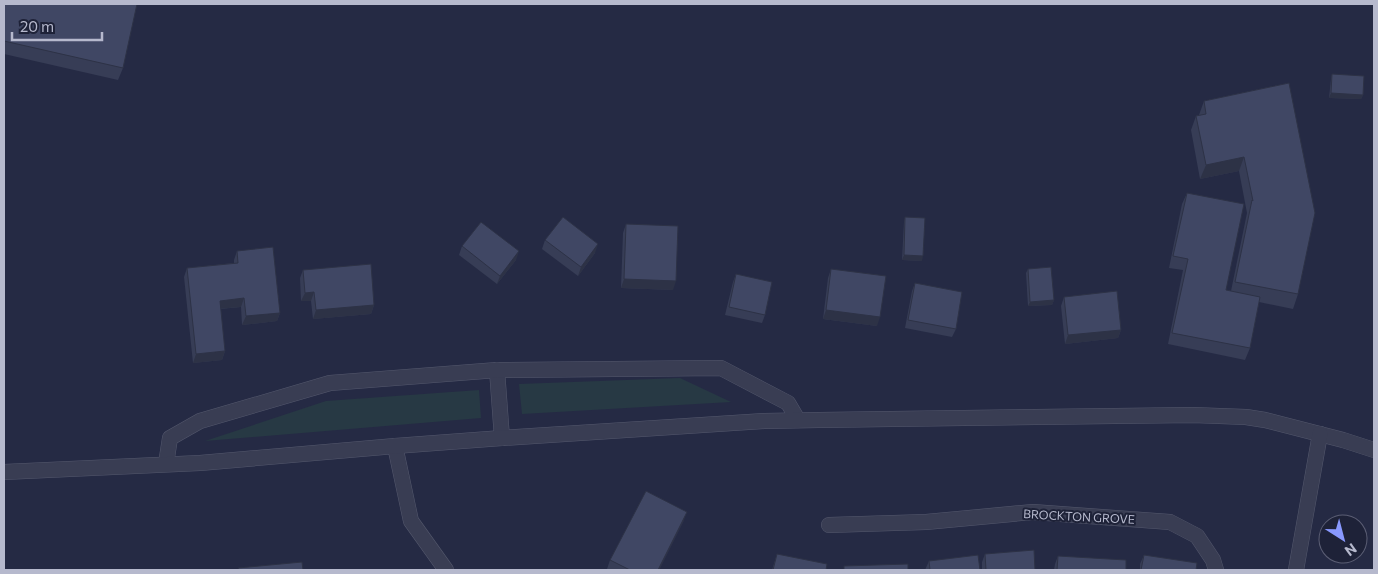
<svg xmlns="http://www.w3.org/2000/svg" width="1378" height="574" font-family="Commissioner,sans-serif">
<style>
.grass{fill:#273944}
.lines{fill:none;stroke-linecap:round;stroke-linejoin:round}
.minor-casing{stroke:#54586d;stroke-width:16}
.minor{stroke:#393d53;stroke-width:15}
.wall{fill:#373d56}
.shaded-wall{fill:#2d3246}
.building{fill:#404764;stroke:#2d3246}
.labels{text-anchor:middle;stroke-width:4;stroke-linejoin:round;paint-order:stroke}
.street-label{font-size:12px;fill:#b6b9cd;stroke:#1e2238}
</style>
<rect width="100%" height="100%" fill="#252a44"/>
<!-- grass -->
<g class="grass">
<polygon points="680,378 731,402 522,414 519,384"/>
<polygon points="479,390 481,418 205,441 326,401"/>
</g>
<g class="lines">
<!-- minor casing -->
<g class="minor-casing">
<g id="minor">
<polyline points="497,370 502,438"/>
<polyline points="395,446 411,521 446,570"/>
<polyline points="166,464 170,438 200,421 330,383 497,370 721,368 788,403 798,420"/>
<polyline points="4,472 200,463 395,446 502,438 764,421 819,420 1193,415 1246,417 1265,420 1343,440 1374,450"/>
<polyline points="829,525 926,522 1033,512 1170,522 1197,536 1213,560 1216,570"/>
<polyline points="1296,570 1320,434"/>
</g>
</g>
<!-- minor -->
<use href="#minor" class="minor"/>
</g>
<!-- wall -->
<g class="wall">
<polygon points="4,4 123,68 118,80 4,54"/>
<polygon points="1332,74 1363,95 1361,99 1329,98 1331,79"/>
<polygon points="1289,83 1298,294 1293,309 1259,302 1250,348 1245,360 1168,344 1183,270 1169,268 1182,204 1187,193 1226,290 1231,291 1247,213 1239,171 1200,179 1191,130 1196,116 1199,115 1204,101"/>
<polygon points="905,217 922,261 902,260 904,222"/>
<polygon points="626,224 673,290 621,288 623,233"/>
<polygon points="545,240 595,253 578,276 542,249"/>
<polygon points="462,246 516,260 497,284 459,255"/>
<polygon points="237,251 280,313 277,321 242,325 241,307 220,309 225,351 222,360 193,363 184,277 187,268 234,263 234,260"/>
<polygon points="831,269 877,326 823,319 828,278"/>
<polygon points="1028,269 1054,300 1052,305 1028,306 1026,273"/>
<polygon points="303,270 374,305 371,314 313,319 311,301 301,301 300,278"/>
<polygon points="736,274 765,315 762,323 725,315 733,282"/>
<polygon points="915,283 956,329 952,337 905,328 912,291"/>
<polygon points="1064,297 1121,330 1118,338 1065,344 1061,306"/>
<polygon points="684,520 659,570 610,570 607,569 610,560"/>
<polygon points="777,554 826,570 772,570"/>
<polygon points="985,554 1035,570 982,570 982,562"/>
<polygon points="1144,555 1196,570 1140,570 1140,564"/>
<polygon points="1058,556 1126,570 1054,570 1055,564"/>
<polygon points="929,561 980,570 925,570"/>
</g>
<!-- shaded-wall -->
<g class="shaded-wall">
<polygon points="1331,93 1363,95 1361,99 1329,98"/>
<polygon points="1244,157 1239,171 1200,179 1206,165"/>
<polygon points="598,244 595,253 578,276 581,267"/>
<polygon points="519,251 516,260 497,284 500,276"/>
<polygon points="904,255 923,256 922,261 902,260"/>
<polygon points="624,279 676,281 673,290 621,288"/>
<polygon points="314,292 311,301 301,301 305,293"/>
<polygon points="244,298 241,307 216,309 220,301"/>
<polygon points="1054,300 1052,305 1028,306 1030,302"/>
<polygon points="374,305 371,314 313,319 316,310"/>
<polygon points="826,310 880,317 877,326 823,319"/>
<polygon points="280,313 277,321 242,325 246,316"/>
<polygon points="1121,330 1118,338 1065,344 1068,335"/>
<polygon points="225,351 222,360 193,363 196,354"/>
<polygon points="687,512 684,520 659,570 658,570"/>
</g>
<!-- building -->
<g class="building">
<polygon points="4,4 137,4 123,68 4,41"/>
<polygon points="1332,74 1364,76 1363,95 1331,93"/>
<polygon points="1289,83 1315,213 1298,294 1235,282 1252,200 1253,201 1244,157 1206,165 1196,116 1206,114 1204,101"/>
<polygon points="1187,193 1244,204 1226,290 1260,297 1250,348 1172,333 1188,259 1173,256"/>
<polygon points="563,217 598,244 581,267 545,240"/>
<polygon points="905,217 925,218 923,256 904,255"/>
<polygon points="481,222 519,251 500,276 462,246"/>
<polygon points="626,224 678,226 676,281 624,279"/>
<polygon points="273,247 280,313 246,316 244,298 220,301 225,351 196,354 187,268 238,263 237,251"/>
<polygon points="371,264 374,305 316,310 314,292 305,293 303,270"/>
<polygon points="1051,267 1054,300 1030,302 1028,269"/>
<polygon points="831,269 886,276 880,317 826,310"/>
<polygon points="736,274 772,282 765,315 729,307"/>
<polygon points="915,283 962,292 956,329 908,320"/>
<polygon points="1117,291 1121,330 1068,335 1064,297"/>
<polygon points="646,491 687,512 658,570 630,570 610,560"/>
<polygon points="1034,550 1035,570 986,570 985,554"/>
<polygon points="777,554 827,564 826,570 773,570"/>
<polygon points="978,555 980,570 930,570 929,561"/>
<polygon points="1144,555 1197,563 1196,570 1141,570"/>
<polygon points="1058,556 1126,560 1126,570 1057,570"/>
<polygon points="302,562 303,570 239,570 238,568"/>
<polygon points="908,564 908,570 844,570 844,566"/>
</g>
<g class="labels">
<!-- street labels -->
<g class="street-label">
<text transform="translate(1079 517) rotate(3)" y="4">BROCKTON GROVE</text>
</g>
</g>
<!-- border -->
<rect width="1378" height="574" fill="none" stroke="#b6b9cd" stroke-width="10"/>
<!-- north arrow -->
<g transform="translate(1343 539) rotate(144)"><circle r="24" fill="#1e2238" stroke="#5b5e74"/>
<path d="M0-4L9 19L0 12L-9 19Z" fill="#8999ff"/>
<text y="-8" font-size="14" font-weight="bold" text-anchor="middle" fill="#b6b9cd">N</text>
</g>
<!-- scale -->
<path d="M12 32v8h90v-8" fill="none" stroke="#b6b9cd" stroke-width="2.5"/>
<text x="20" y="32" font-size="15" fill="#b6b9cd" stroke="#1e2238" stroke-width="4" paint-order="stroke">20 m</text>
</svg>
